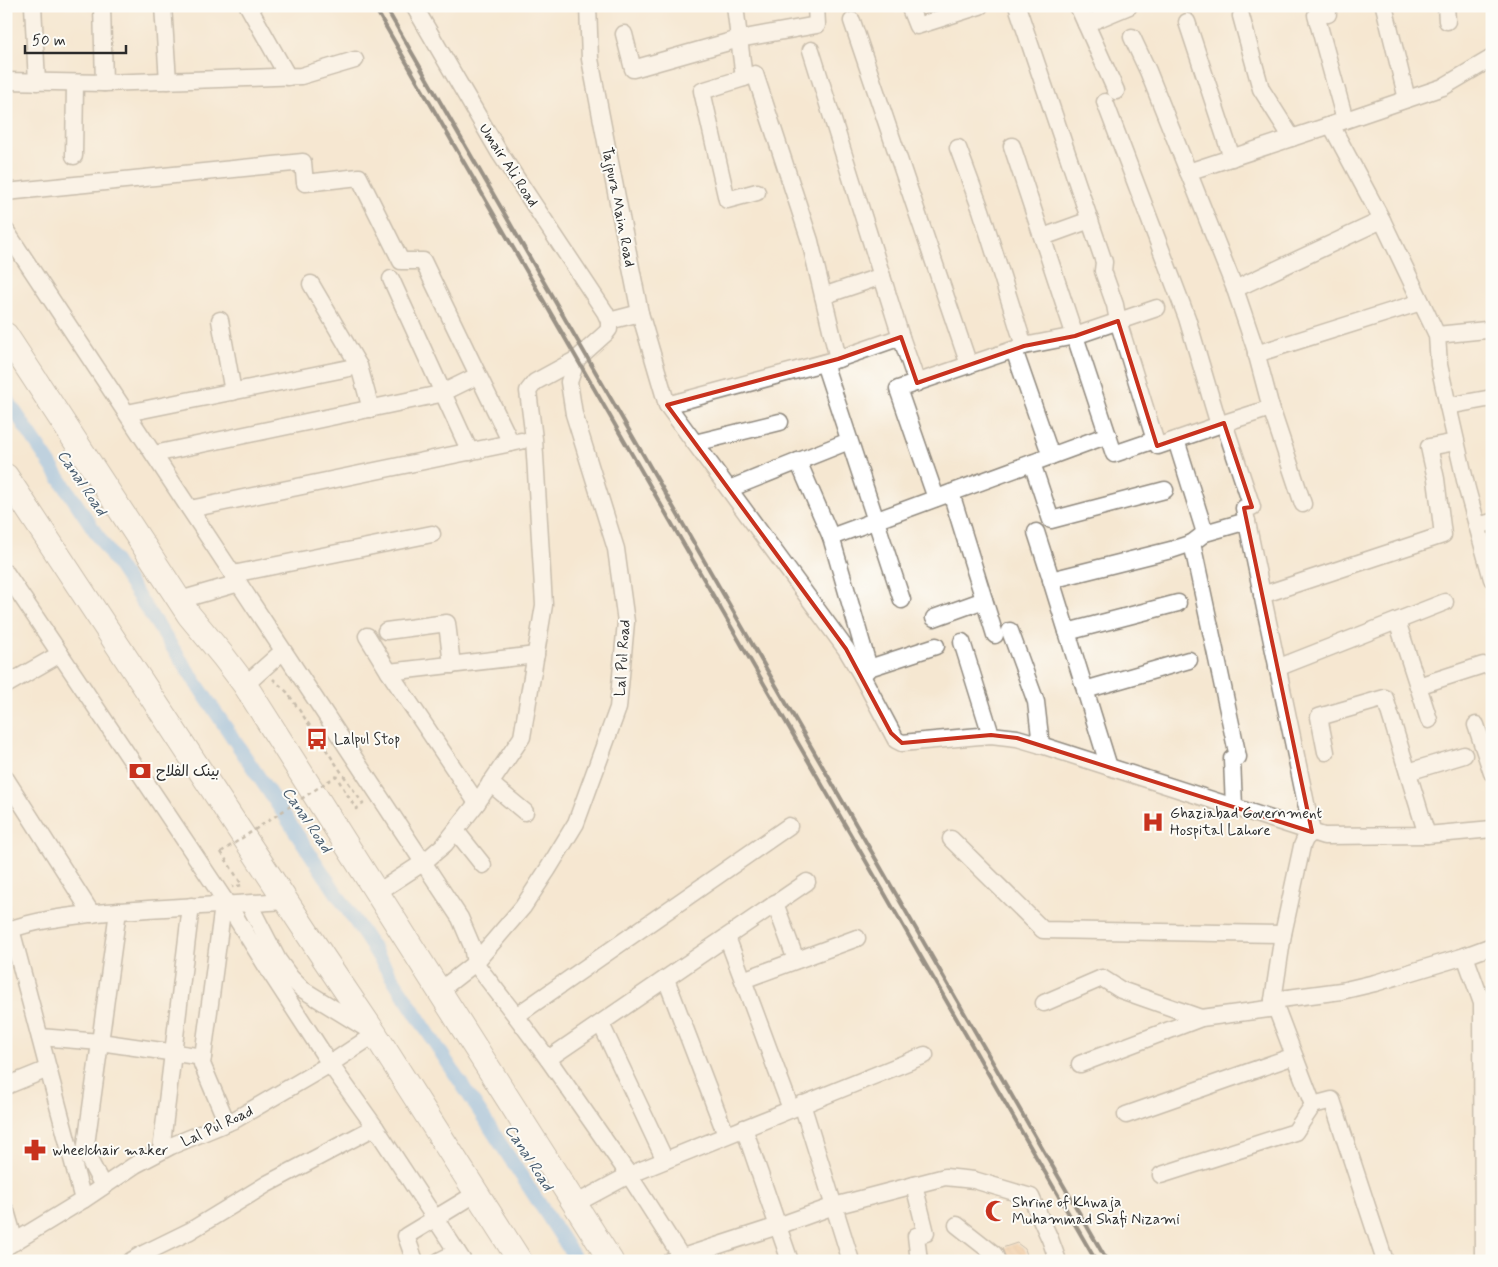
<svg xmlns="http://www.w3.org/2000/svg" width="1498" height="1267" font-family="Mynerve,'Playpen Sans Arabic',sans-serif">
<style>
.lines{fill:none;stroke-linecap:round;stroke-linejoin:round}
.canal{stroke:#7db7ee;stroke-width:14}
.building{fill:url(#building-back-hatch)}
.minor-casing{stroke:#90897e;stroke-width:19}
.highway-casing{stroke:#90897e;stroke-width:26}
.path{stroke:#90897e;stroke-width:2.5;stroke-dasharray:4 4;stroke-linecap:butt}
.minor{stroke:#fff;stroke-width:16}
.highway{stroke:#fff;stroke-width:24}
.rail{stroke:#2b2b2b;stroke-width:4}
.path-bridge{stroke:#90897e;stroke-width:2.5;stroke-dasharray:4 4;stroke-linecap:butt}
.marked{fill:none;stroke:#c8321e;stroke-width:4;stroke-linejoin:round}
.labels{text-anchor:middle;stroke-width:4;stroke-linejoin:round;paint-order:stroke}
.street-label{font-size:15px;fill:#2b2b2b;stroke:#fdfcf7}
.poi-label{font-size:15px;fill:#2b2b2b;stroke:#fdfcf7;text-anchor:start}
.water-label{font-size:16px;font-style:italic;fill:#485c6f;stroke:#fdfcf7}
</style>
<defs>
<pattern id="building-back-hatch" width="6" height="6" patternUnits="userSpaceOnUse" patternTransform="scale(1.25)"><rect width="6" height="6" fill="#edb179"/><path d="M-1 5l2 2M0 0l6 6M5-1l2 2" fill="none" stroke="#cb9869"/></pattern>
</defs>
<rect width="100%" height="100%" fill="#fdfcf7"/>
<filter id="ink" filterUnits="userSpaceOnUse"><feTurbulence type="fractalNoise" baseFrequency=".02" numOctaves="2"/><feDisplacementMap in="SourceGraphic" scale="10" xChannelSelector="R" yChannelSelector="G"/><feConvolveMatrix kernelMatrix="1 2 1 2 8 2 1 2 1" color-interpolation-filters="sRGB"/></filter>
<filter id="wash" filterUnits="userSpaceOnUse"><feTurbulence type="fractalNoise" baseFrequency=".0096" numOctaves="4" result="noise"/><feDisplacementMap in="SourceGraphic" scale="20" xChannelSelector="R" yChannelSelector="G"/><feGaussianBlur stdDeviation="1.12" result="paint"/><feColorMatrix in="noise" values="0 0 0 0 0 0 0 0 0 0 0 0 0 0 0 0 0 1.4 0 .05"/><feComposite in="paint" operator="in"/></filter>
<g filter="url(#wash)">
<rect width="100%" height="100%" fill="#f5e7d1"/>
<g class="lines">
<!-- canal -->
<polyline class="canal" points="6,398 367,939 577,1261"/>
</g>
<g id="blocks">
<!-- building -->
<polygon class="building" points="1017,1243 1025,1249 1029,1261 1007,1261 1002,1248"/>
</g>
</g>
<g filter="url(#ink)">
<use href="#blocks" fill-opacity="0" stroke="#90897e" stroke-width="1"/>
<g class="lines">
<!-- minor casing -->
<g class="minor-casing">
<g id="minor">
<polyline points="33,6 37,82"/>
<polyline points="102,6 104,83"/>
<polyline points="163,6 168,81"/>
<polyline points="248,6 288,77"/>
<polyline points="414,6 499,152 605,312 609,321"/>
<polyline points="588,6 590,59 606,142 640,313 667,405 846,649 862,676 896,740 902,743 991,735 1017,738 1041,745 1324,836 1427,835 1492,829"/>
<polyline points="735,6 744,78 755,74 810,241 838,359"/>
<polyline points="909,6 917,26 980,6"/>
<polyline points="1017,6 1104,262 1103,271 1115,305 1118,321 1155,440"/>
<polyline points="1078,6 1116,91"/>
<polyline points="1327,6 1328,14"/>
<polyline points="1384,6 1407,99"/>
<polyline points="1446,6 1447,21"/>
<polyline points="1316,15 1345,120"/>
<polyline points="1241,16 1261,89 1292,138"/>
<polyline points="852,21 969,365"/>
<polyline points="1187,22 1232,158"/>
<polyline points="1086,24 1129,6"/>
<polyline points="624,34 633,69 739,39 817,25 816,6"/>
<polyline points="1132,37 1148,71 1235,289 1255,348 1271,408"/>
<polyline points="811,50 901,337"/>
<polyline points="744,78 702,91 727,200 757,192"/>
<polyline points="6,81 104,83 301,76 355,60"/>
<polyline points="1105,102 1187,318 1219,425 1224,423 1252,507 1244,508 1312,832 1305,839 1302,846 1283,934 1273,1000 1313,1105 1332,1100 1385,1261"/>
<polyline points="1012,146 1114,454 1155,440 1158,446 1219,425"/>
<polyline points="958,148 981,210 1024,346"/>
<polyline points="74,156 75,83"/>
<polyline points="1188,172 1331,125"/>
<polyline points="6,192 303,162 305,183 359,177 401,261 423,261 511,443"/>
<polyline points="1382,220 1331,125 1443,87 1492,58"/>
<polyline points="6,231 460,918 472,946 475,963 516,1016 548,1059 629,1175 684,1261"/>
<polyline points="1043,237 1090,220"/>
<polyline points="391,279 470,452"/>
<polyline points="311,284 359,366 371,409"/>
<polyline points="1235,289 1382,220 1437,335"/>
<polyline points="823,296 882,276"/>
<polyline points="220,320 233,392"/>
<polyline points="1492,331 1486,330 1437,335 1439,365 1448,406 1467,489 1492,579"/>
<polyline points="1014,350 1051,456"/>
<polyline points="1256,354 1421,302"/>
<polyline points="824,363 902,600"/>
<polyline points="667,405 838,359 901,337 917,383"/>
<polyline points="1448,406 1492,398"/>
<polyline points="127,413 359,366"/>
<polyline points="1224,423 1271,408 1303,504"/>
<polyline points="1176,440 1205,533"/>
<polyline points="695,443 780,422"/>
<polyline points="154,454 440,394 477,376"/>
<polyline points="798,461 831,537"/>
<polyline points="1032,463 1051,520 1165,490"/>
<polyline points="729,489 849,441"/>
<polyline points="951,493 995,635"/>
<polyline points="936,498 898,389 1024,346 1075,336 1157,308"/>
<polyline points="190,509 521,441"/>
<polyline points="1477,526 1492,522"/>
<polyline points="1036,532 1052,582"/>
<polyline points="6,573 228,905 270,972 330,1064 375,1127 463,1261"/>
<polyline points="233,574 432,534"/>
<polyline points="1262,595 1443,535 1436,479 1429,447 1456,442"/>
<polyline points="180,600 239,583"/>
<polyline points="934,618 984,600"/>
<polyline points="1397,621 1429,720"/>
<polyline points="386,631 447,623 452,665"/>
<polyline points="1010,631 1036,702 1041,745"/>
<polyline points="1067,632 1178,603"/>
<polyline points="367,636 389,672 477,803"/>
<polyline points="962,642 991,735"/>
<polyline points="869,668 936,646"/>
<polyline points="1277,668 1445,602"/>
<polyline points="389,672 536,655"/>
<polyline points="862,676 869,668 831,537 1108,435"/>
<polyline points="6,685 60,654"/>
<polyline points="245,685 283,651"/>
<polyline points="1418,686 1483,665"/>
<polyline points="1085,690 1189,660"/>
<polyline points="1476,725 1492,773"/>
<polyline points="1326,752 1319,717 1385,698 1427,835"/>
<polyline points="1109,767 1051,580 1171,550 1192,543"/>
<polyline points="1408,772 1464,755"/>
<polyline points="6,779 92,914"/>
<polyline points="490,783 525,812"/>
<polyline points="1234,807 1232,759 1238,757 1192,543 1205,533 1247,521"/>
<polyline points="456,831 483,865"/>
<polyline points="951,839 1043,930 1283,934"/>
<polyline points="378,892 424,862 445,844 477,803 522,737 544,605 534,439 528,391 535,382 577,359"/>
<polyline points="775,903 796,960"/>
<polyline points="223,905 202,1064 227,1123"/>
<polyline points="11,929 83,1200"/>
<path d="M6,931C38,919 73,916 107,912C167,907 227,905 286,901"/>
<polyline points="727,937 791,1109"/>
<polyline points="1465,956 1482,1003 1483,1261"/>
<polyline points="666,979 726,1135"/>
<polyline points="743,980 857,938"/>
<polyline points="439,991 475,963 523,907 548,869 576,823 618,708 626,622 616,549 574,414 569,382 577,359 606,333 609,329 609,321 640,313"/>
<polyline points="1273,1000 1341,991 1375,983 1465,956 1492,946"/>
<polyline points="1044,1003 1102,978 1121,990 1201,1018"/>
<polyline points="516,1016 789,826"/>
<polyline points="601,1024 665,1160"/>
<polyline points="40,1037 100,1042 203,1057"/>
<polyline points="548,1059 807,882"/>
<polyline points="1080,1064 1201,1018 1276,1008"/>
<polyline points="6,1086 48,1069"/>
<polyline points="802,1104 851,1261"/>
<polyline points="1126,1115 1294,1056"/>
<polyline points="744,1128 790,1261"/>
<polyline points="161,1151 191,906"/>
<polyline points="1161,1175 1295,1132 1313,1105"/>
<polyline points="914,1185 926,1233 916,1236 919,1261"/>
<polyline points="103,1186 85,1152 118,911"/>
<polyline points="575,1204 629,1175 925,1055"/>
<polyline points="6,1211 15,1242"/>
<polyline points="957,1225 994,1254 997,1261"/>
<polyline points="6,1247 83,1200 135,1165 171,1146 236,1119 330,1064 375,1034 302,989 291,978 278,960 249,904"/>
<polyline points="131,1261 141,1255 190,1231 267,1184 375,1127"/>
<polyline points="415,1261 406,1236 477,1193"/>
<polyline points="439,1261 457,1252"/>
<polyline points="670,1261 778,1226 834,1206 945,1177 974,1180 1031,1197 1050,1239 1058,1261"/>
</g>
</g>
<!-- highway casing -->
<g class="highway-casing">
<g id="highway">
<polyline points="6,335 189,615 223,656 245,685 611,1261"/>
<polyline points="6,476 323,957 375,1034 520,1261"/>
</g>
</g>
<!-- path -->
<g class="path">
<polyline points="273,679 287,692 363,804 356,809 336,776"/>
<polyline points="221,852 242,885 232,887"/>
</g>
<!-- minor -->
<use href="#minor" class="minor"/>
<!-- highway -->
<use href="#highway" class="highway"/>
<!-- rail -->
<g class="rail">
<polyline points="374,6 1096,1261"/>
<polyline points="385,6 1107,1261"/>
</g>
<!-- path-bridge -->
<polyline class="path-bridge" points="221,852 336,776"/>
</g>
</g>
<!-- marked area -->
<path d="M0 0H1498V1267H0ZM1118,321L1157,446L1224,423L1252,507L1244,508L1312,832L1017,738L991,735L902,743L891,733L846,649L667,405L838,359L901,337L917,383L1024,346L1075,336Z" fill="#f5e7d1" fill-opacity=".55" fill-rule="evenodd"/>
<path class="marked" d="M1118,321L1157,446L1224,423L1252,507L1244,508L1312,832L1017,738L991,735L902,743L891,733L846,649L667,405L838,359L901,337L917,383L1024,346L1075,336Z"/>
<!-- icons -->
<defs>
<g id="bus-bare" transform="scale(1.725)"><path d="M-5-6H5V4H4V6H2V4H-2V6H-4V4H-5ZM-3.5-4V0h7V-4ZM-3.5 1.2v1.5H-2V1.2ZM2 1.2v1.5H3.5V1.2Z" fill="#c8321e" stroke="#fdfcf7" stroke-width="2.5" paint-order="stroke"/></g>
<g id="bank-bare" transform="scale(1.725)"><path d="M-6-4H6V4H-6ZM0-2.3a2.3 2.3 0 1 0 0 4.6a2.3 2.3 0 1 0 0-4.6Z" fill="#c8321e" stroke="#fdfcf7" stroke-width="2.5" paint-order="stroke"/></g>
<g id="hospital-bare" transform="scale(1.725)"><path d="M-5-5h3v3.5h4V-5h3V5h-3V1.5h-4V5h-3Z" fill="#c8321e" stroke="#fdfcf7" stroke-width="2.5" paint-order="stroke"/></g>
<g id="pharmacy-bare" transform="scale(1.725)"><path d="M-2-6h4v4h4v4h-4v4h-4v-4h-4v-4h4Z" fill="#c8321e" stroke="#fdfcf7" stroke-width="2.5" paint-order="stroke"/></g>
<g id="mosque-bare" transform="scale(1.725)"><path d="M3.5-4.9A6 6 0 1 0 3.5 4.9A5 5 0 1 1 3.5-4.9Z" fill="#c8321e" stroke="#fdfcf7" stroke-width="2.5" paint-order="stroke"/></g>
</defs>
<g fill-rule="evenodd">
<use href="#bus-bare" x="317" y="739"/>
<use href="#bank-bare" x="140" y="771"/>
<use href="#hospital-bare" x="1153" y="822"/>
<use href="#pharmacy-bare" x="35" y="1150"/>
<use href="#mosque-bare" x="996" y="1211"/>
</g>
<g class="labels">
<!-- street labels -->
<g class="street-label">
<text transform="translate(509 165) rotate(57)" y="5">Umair Ali Road</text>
<text transform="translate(619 207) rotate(79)" y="5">Tajpura Main Road</text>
<text transform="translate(622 658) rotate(-86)" y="5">Lal Pul Road</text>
<text transform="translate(217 1126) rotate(-25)" y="5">Lal Pul Road</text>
</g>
<!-- poi labels -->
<g class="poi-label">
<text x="334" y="744">Lalpul Stop</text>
<text x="156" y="776">بینک الفلاح</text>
<text x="1170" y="818">Ghaziabad Government<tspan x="1170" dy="17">Hospital Lahore</tspan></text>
<text x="52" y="1155">wheelchair maker</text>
<text x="1012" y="1207">Shrine of Khwaja<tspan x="1012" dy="17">Muhammad Shafi Nizami</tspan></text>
</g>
<!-- water labels -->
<g class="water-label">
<text transform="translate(83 482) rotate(56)" y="6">Canal Road</text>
<text transform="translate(308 819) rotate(56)" y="6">Canal Road</text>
<text transform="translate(530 1157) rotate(57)" y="6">Canal Road</text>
</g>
</g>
<!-- margin -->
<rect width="1498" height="1267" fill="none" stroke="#fdfcf7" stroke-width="25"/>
<!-- scale -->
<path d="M25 45v8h101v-8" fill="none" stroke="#2b2b2b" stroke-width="2.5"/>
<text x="32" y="45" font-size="15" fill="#2b2b2b" stroke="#fdfcf7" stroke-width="4" paint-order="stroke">50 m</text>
</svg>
